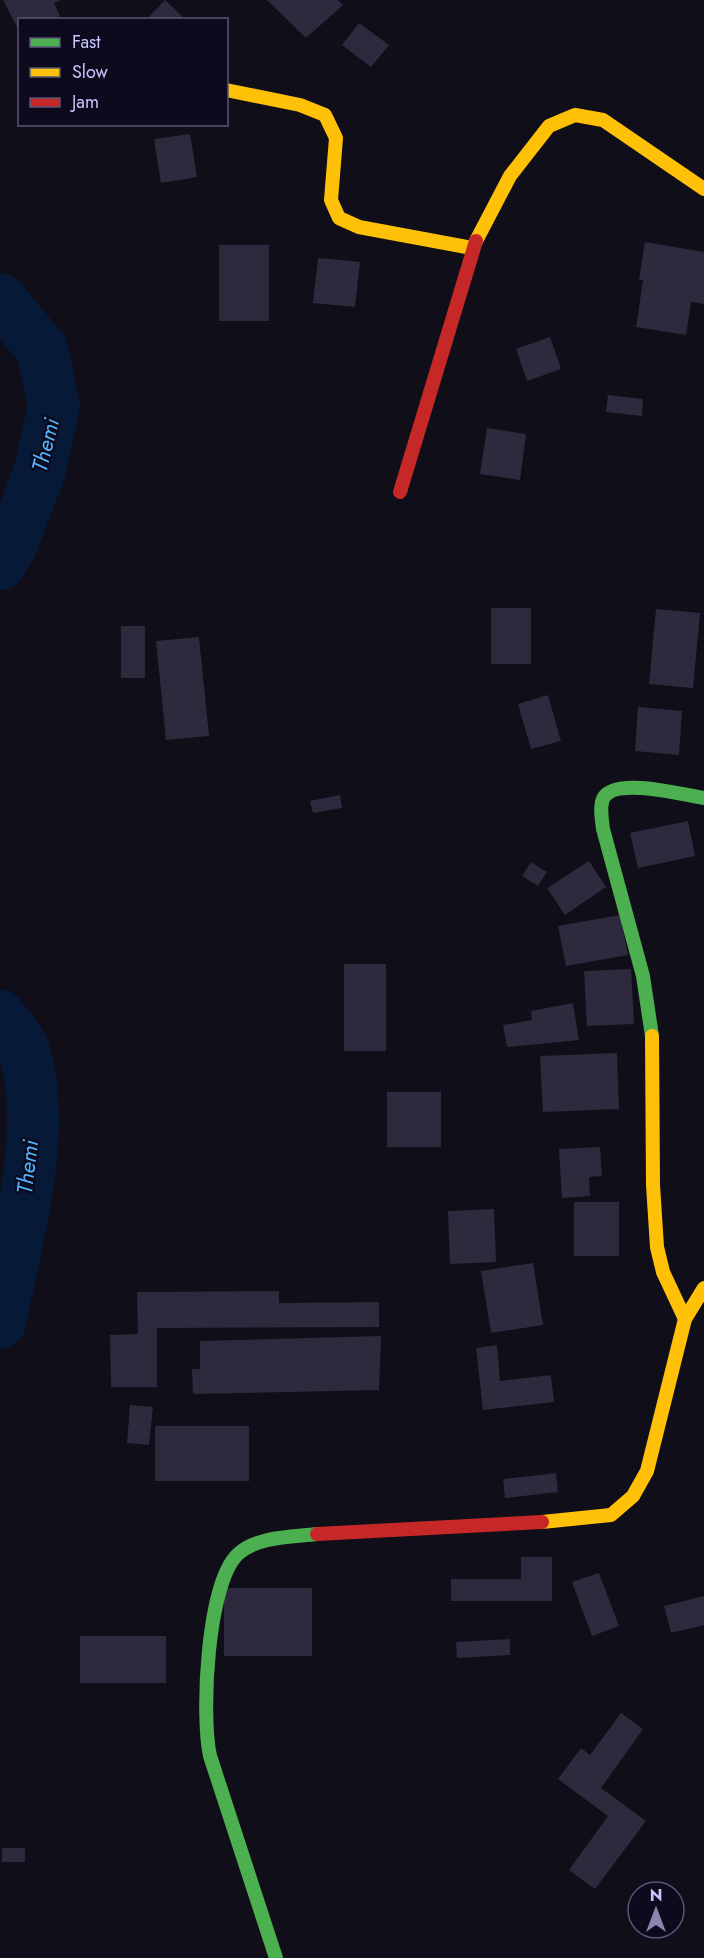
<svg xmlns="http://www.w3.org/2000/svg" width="704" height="1958" font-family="Jost,sans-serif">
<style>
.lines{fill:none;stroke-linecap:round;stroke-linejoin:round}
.river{stroke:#061937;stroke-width:52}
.building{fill:#2c2a3c}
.fast{stroke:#4caf50;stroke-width:14}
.slow{stroke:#ffc107;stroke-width:14}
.jam{stroke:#c62828;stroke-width:14}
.labels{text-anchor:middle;stroke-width:4.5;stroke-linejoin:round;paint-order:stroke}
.water-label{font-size:22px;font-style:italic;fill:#53b6ff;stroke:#0c0a1c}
</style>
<rect width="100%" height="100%" fill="#100e18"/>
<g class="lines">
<!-- river -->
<g class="river">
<polyline points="0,299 42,349 54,407 39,473 12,544 0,564"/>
<path d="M0,1016C8,1027 22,1041 25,1054C48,1137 16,1241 0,1323"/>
</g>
</g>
<!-- building -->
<g class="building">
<polygon points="3,0 61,0 54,3 60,16 53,20 20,20 20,33"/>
<polygon points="165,0 186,20 146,20"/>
<polygon points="267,0 338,0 343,5 306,38"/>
<polygon points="359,23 389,45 371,67 342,45"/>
<polygon points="190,134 197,177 161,183 154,139"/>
<polygon points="645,242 704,252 704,304 691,302 686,335 636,327 643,280 639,280"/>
<rect x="219" y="245" width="50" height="76"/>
<polygon points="318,258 360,262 355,307 313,303"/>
<polygon points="550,337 561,369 527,381 516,349"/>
<polygon points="608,395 643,399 642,416 606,412"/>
<polygon points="487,428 526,434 520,480 480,474"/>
<rect x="491" y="608" width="40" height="56"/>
<polygon points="656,609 700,613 693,688 649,684"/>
<rect x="121" y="626" width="24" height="52"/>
<polygon points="199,637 209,736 166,740 156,641"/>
<polygon points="548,695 561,741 531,749 518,704"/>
<polygon points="638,707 682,711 679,755 635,751"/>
<polygon points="340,795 342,808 313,813 310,801"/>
<polygon points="688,821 695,856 638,868 630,833"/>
<polygon points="589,861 606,887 565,915 547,888"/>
<polygon points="531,862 547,872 538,886 522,876"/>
<polygon points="620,915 628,955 566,966 558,926"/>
<rect x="344" y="964" width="42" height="87"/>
<polygon points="631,969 634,1024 587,1026 584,971"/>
<polygon points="573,1003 579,1040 507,1047 503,1025 532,1020 531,1011"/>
<polygon points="617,1053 619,1109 543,1112 540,1056"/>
<rect x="387" y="1092" width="54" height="55"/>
<polygon points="600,1147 602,1176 589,1177 590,1196 562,1198 559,1149"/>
<rect x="574" y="1202" width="45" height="54"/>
<polygon points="494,1209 496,1262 450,1264 448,1211"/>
<polygon points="533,1263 543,1325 491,1333 481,1271"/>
<polygon points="279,1291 279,1303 379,1302 379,1327 157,1328 157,1387 111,1387 110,1335 138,1334 137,1292"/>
<polygon points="381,1336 379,1390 193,1394 192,1369 200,1369 200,1341"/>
<polygon points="497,1345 500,1381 551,1375 554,1402 483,1410 476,1348"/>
<polygon points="130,1405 153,1407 149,1445 127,1443"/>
<rect x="155" y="1426" width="94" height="55"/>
<polygon points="556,1473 558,1492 505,1498 503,1479"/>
<polygon points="521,1557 552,1557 552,1601 451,1601 451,1579 521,1579"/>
<polygon points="599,1573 619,1626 592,1636 572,1582"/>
<rect x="224" y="1588" width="88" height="68"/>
<polygon points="704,1596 704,1625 671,1633 664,1606"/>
<rect x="80" y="1636" width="86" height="47"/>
<polygon points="510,1639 510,1655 457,1658 456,1642"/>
<polygon points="621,1713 643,1729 601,1788 646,1821 595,1889 569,1870 608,1816 558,1779 581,1748 590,1755"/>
<rect x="2" y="1848" width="23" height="14"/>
</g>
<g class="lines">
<!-- fast -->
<g class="fast">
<path d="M652,1036L643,976L603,829C602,820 599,805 604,797C617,777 684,795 704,798"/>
<path d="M276,1958L210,1756C201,1715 207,1583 238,1554C258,1536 292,1537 317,1534"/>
</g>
<!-- slow -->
<g class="slow">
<polyline points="226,90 300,105 325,115 336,138 331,200 339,218 359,227 472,248"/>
<polyline points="476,241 510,176 549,126 575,115 603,120 704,189"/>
<polyline points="652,1036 653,1185 657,1247 663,1272 685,1319"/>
<polyline points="542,1522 611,1515 633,1496 647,1471 685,1319 704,1288"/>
</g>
<!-- jam -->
<g class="jam">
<polyline points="400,492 476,241"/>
<polyline points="317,1534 542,1522"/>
</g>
</g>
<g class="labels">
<!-- water labels -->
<g class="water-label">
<text transform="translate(45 445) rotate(-76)" y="8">Themi</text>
<text transform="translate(27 1167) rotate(-83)" y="8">Themi</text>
</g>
</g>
<!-- legend -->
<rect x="18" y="18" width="210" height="108" fill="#0c0a1c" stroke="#585577" stroke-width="1.5"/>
<rect x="30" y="38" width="30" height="9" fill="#4caf50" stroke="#585577" stroke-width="1.5"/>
<text x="72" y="48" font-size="18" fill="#c9c5ff">Fast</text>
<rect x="30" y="68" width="30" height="9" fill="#ffc107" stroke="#585577" stroke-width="1.5"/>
<text x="72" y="78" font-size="18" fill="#c9c5ff">Slow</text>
<rect x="30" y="98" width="30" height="9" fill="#c62828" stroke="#585577" stroke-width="1.5"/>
<text x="72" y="108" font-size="18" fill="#c9c5ff">Jam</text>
<!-- north arrow -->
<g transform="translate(656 1910)"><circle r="28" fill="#0c0a1c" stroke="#585577" stroke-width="1.5"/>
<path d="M0-4.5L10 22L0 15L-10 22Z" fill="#8885ae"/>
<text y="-9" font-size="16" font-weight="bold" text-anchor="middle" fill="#c9c5ff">N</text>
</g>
</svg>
